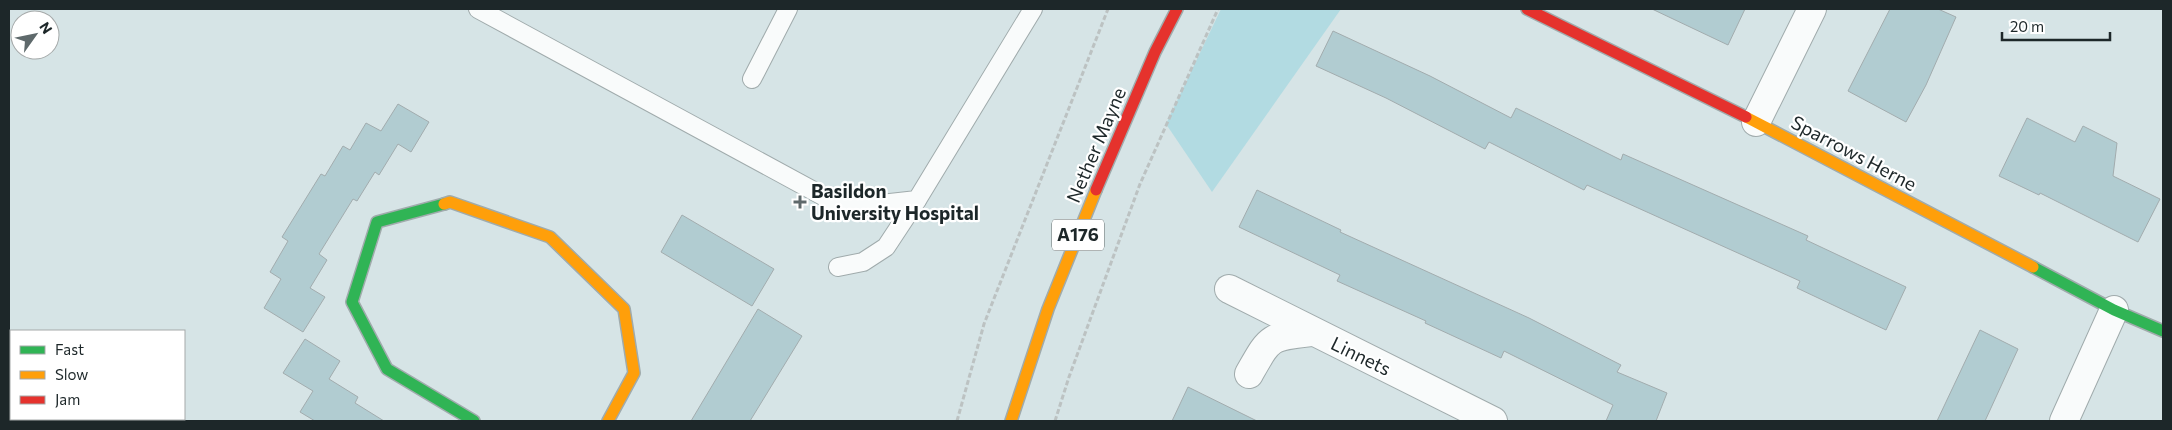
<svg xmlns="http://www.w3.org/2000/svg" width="2172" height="430" font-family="Commissioner,sans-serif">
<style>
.green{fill:#b2dbe2}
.building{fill:#b1ccd1;stroke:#a2acae}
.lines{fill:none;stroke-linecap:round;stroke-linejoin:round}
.lane-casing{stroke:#a0abac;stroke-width:20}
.street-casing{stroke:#a0abac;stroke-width:30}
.fast-casing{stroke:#a0abac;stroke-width:14}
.slow-casing{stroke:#a0abac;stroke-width:14}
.jam-casing{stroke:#a0abac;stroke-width:14}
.path{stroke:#bcc2c2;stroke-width:3;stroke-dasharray:5 2.5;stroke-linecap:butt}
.lane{stroke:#f9fbfb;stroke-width:18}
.street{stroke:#f9fbfb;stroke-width:28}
.fast{stroke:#30b455;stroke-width:11}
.slow{stroke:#ff9f0a;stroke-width:11}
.jam{stroke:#e5322d;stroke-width:11}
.poi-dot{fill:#5e696b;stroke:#fff;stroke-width:2}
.labels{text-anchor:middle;stroke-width:4.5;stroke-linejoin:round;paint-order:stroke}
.shield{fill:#fff;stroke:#616869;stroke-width:1}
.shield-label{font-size:18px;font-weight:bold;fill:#1d2729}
.street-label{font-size:19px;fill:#1d2729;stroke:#fff}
.poi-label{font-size:19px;font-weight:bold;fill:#1d2729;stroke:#fff;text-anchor:start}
</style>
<rect width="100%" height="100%" fill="#d6e4e6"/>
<!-- green -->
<polygon class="green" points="1221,9 1341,9 1212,192 1166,124"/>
<!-- building -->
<g class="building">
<polygon points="1652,9 1745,9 1728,45"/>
<polygon points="1890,9 1938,9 1956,17 1926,85 1906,122 1848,91"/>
<polygon points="1333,31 1430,76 1511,118 1516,108 1621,160 1623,154 1808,236 1806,240 1906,287 1886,330 1797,288 1800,281 1587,185 1584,190 1489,142 1485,149 1386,98 1316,66"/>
<polygon points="398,104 429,122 411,152 398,144 379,175 375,172 357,201 353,199 319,254 327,260 310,288 325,297 303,332 264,308 281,279 270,272 288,241 282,237 321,174 325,176 343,146 350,150 366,123 381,131"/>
<polygon points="2027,118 2075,142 2083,126 2117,143 2113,176 2160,199 2138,242 2040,193 2039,195 1999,176"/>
<polygon points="1257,190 1341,230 1340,232 1529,318 1621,365 1617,372 1667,393 1656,421 1606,421 1613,405 1504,351 1501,358 1425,323 1426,321 1337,281 1340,275 1239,227"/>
<polygon points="682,215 774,269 752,306 661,252"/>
<polygon points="758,309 802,336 750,421 691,421"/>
<polygon points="1980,330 2018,349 1985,421 1937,421"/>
<polygon points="305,339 340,361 329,379 358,397 355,403 384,421 315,421 300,412 313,391 283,373"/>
<polygon points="1188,387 1257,421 1172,421"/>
</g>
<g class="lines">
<!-- lane casing -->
<g class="lane-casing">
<g id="lane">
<polyline points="478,9 845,208 917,200 1033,9"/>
<polyline points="752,79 788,9"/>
<polyline points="838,267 863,262 886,247 917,200"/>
</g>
</g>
<!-- street casing -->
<g class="street-casing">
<g id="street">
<polyline points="1756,122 1812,9"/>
<polyline points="1229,289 1493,421"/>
<path d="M1249,374C1270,337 1268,337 1311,332"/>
<polyline points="2064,421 2114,310"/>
</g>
</g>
<!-- fast casing -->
<g class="fast-casing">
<g id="fast">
<polyline points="444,204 377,222 352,302 387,369 474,421"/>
<polyline points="2033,267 2114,310 2163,331"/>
</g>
</g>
<!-- slow casing -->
<g class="slow-casing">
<g id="slow">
<polyline points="1746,117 2033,267"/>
<polyline points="444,204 450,202 550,237 624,309 634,373 608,421"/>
<polyline points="1011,421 1048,309 1096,190"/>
</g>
</g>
<!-- jam casing -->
<g class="jam-casing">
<g id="jam">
<polyline points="1527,9 1746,117"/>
<polyline points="1096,190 1155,52 1177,9"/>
</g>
</g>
<!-- path -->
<g class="path">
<polyline points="957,421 984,324 1108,9"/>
<polyline points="1055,421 1069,377 1140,184 1218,9"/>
</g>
<!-- lane -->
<use href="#lane" class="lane"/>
<!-- street -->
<use href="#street" class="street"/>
<!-- fast -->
<use href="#fast" class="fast"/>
<!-- slow -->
<use href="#slow" class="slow"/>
<!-- jam -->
<use href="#jam" class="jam"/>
</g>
<!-- markers -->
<path class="poi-dot" d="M797.5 194.5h5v5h5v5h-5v5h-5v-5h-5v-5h5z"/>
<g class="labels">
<!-- shield labels -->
<rect class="shield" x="1052" y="219.5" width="52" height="31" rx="4"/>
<g class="shield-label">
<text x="1078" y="241">A176</text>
</g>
<!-- street labels -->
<g class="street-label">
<text transform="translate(1096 145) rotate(-67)" y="7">Nether Mayne</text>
<text transform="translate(1854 153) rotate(28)" y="7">Sparrows Herne</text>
<text transform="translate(1361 356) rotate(26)" y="7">Linnets</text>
</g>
<!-- poi labels -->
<g class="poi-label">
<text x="811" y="198">Basildon<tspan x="811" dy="22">University Hospital</tspan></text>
</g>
</g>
<!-- border -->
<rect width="2172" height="430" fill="none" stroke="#1d2729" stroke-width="20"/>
<!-- legend -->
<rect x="10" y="330" width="175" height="90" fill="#ffffff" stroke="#a5a9a9"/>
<rect x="20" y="346" width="25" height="8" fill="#30b455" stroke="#a5a9a9"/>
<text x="55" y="355" font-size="15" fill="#1d2729">Fast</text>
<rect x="20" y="371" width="25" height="8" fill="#ff9f0a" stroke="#a5a9a9"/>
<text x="55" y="380" font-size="15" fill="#1d2729">Slow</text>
<rect x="20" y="396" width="25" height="8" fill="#e5322d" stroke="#a5a9a9"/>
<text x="55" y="405" font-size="15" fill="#1d2729">Jam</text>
<!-- north arrow -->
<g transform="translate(35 35) rotate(57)"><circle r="24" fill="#ffffff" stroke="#a5a9a9"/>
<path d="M0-4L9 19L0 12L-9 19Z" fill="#5e696b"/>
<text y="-8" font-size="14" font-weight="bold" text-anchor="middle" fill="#1d2729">N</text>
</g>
<!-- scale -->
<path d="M2002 32v8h108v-8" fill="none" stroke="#1d2729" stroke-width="2.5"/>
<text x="2010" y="32" font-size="15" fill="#1d2729" stroke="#ffffff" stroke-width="4" paint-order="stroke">20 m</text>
</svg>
